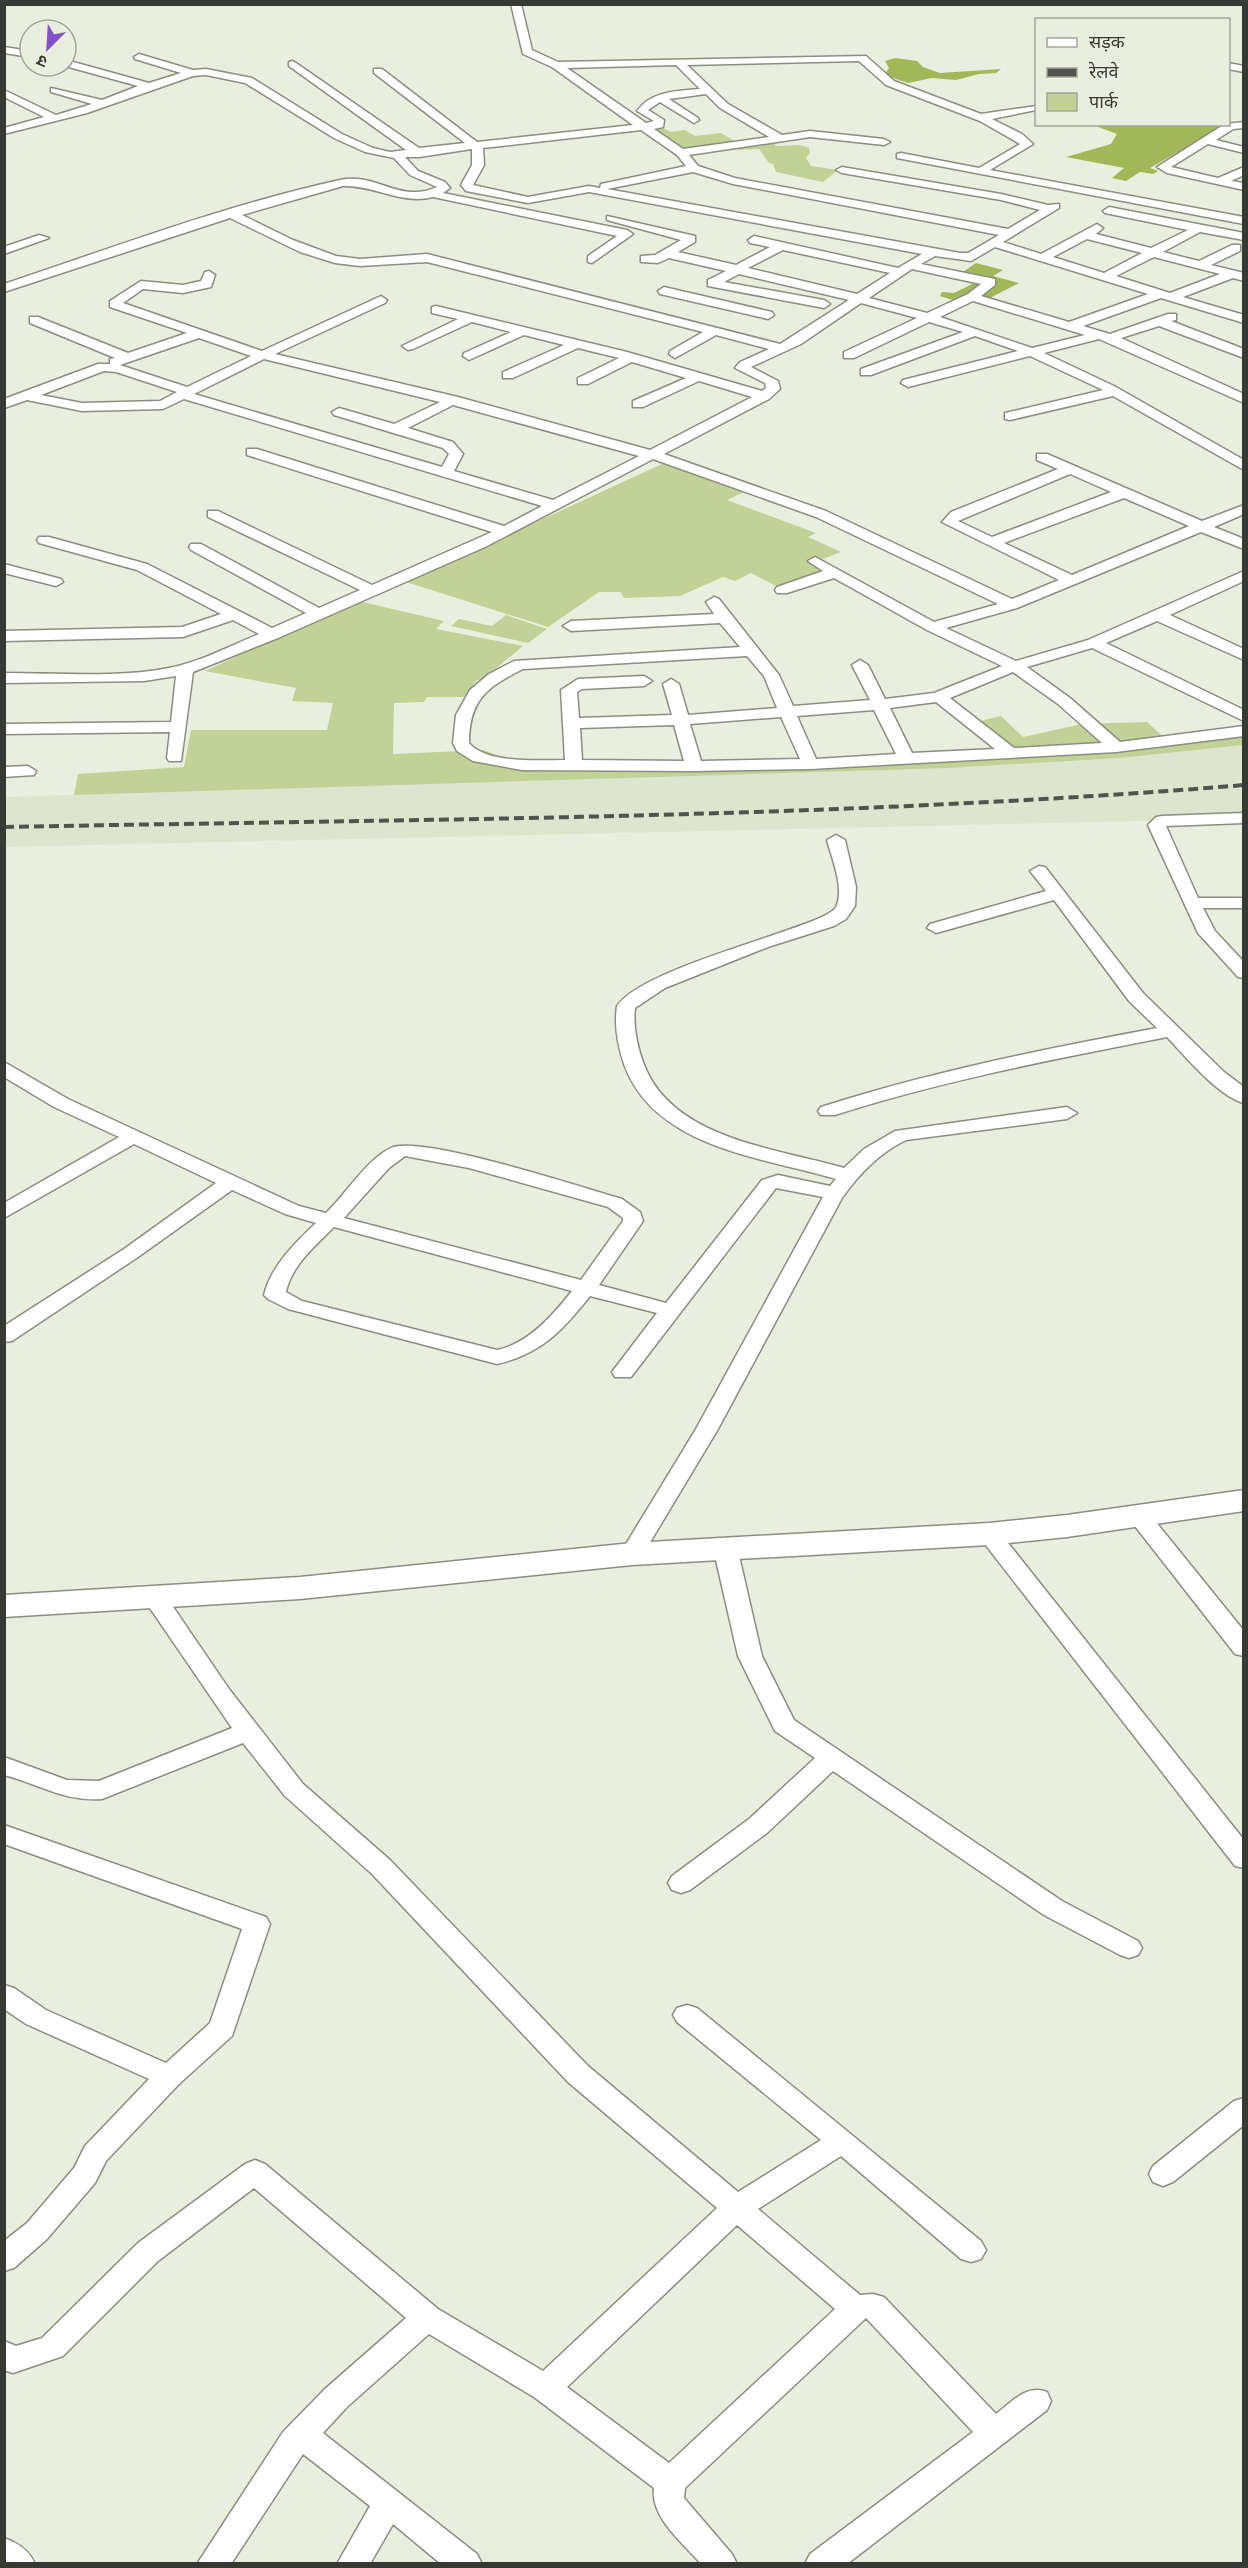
<svg xmlns="http://www.w3.org/2000/svg" width="1248" height="2568" font-family="Overpass,'Noto Sans Devanagari',sans-serif">
<style>
.built{fill:#dee5ce}
.green{fill:#c2d195}
.forest{fill:#a2b757}
.lines{fill:none;stroke-linecap:round;stroke-linejoin:round}
.street-casing{stroke:#8a8e80;stroke-width:3}
.secondary-casing{stroke:#8a8e80;stroke-width:3}
.street{fill:#fff;fill-rule:evenodd}
.secondary{fill:#fff;fill-rule:evenodd}
.rail{stroke:#51534c;stroke-width:4;stroke-dasharray:10 5;stroke-linecap:butt}
</style>
<rect width="100%" height="100%" fill="#eaeede"/>
<!-- built -->
<polygon class="built" points="1244,745 1243,815 1185,820 5,847 4,797 596,778"/>
<!-- green -->
<g class="green">
<polygon points="661,127 671,132 685,130 695,136 721,133 742,146 773,142 776,146 800,145 809,148 810,153 806,158 811,166 838,170 823,182 776,172 773,164 769,163 759,149 739,150 729,144 684,151 652,130"/>
<polygon points="664,463 744,492 727,500 816,533 808,537 841,552 810,564 825,572 778,587 751,573 735,581 723,577 680,596 624,598 621,592 599,592 548,627 406,582"/>
<polygon points="358,601 444,621 436,629 523,646 482,680 477,680 464,697 427,697 424,702 394,703 393,754 484,750 509,761 817,762 994,750 968,724 1001,716 1023,737 1082,724 1147,722 1167,740 1243,728 1243,745 1119,758 947,768 74,795 78,774 184,767 191,730 327,730 333,703 292,701 296,688 205,671"/>
<polygon points="506,615 547,629 528,643 451,626 459,619 492,626"/>
</g>
<!-- forest -->
<g class="forest">
<polygon points="895,58 917,61 923,67 940,73 1001,69 996,73 979,74 956,80 932,78 908,83 884,75 889,68 885,61"/>
<polygon points="1093,125 1226,125 1150,168 1158,171 1153,174 1140,172 1126,181 1112,178 1124,168 1066,157 1111,144 1117,134"/>
<polygon points="976,263 1003,270 993,276 1019,283 990,298 971,294 956,301 940,296 942,292 954,293 976,282 976,276 963,272"/>
</g>
<g class="lines">
<!-- street casing -->
<g class="street-casing">
<g id="street">
<path d="M511,4H521L532,50L558,62L866,56L894,81L981,114L1036,106V110L992,119L1022,134L1033,144L990,170L1244,217V224L897,158V154L901,153L979,168L1020,144L980,121L886,85L859,61L687,65L728,104L782,135L810,131L884,139L890,142L884,145L810,137L689,155L698,166L735,178L1008,229L1040,210L1001,200L842,173L836,170L842,167L1001,194L1048,205L1059,204V208L1003,242L1041,254L1097,224L1103,228L1096,234L1151,248L1188,230L1105,213L1103,211L1109,207L1244,233V240L1200,232L1163,252L1199,261L1232,245H1240V251L1211,265L1244,273V281L1233,278L1183,297L1244,315V323L1161,298L1083,326L1110,334L1168,314H1176V320L1171,321L1244,349V358L1159,326L1121,338L1244,394V403L1099,339L1044,353L1114,386L1244,460V470L1113,396L1010,420L1005,419V413L1103,390L1030,356L908,387L901,383L903,380L1018,351L975,336L871,375H861V369L963,332L929,322L854,358H844V352L917,318L861,303L801,344L751,367L778,381L780,389L769,399L664,454L826,511L1012,599L1059,580L942,522L951,512L1058,469L1037,460V454H1047L1202,521L1244,505V514L1214,527L1244,539V549L1201,532L1017,608L946,628L1016,661L1088,640L1244,571V581L1170,615L1244,649V660L1157,621L1106,643L1244,710V721L1092,648L1027,667L1070,698L1120,742L1244,726V736L1116,752L810,769L694,771L522,770L473,761L457,751L453,743L456,715L470,690L489,674L514,661L740,647L720,623L571,631L563,626L571,621L714,614L706,602L714,597L719,599L779,675L793,706L870,700L852,665L860,660L868,665L885,699L934,693L1002,666L927,630L834,578L787,593H777L775,590L777,587L823,571L808,561L815,557L934,622L998,604L816,517L653,459L485,547L278,638L193,672L181,761H169L167,758L170,732L4,734V724L171,722L176,676L144,681L4,683V673C56,673 120,678 169,668C200,662 230,646 259,634L233,620L183,637L4,641V631L182,627L221,614L137,570L39,543L37,540L39,537H49L147,564L272,628L306,613L191,550L189,547L191,544H201L319,608L360,590L208,517V511H218L372,585L492,532L247,455V449H257L504,526L542,506L184,399L163,409L82,411L27,400L4,408V399L98,364H110V359L115,358L30,323V317H38L128,353L187,333L110,307V301L141,281L183,285L201,281L205,272L209,271L215,275L211,287L183,293L143,289L123,303L262,351L381,296L387,300L385,303L275,354L458,397L650,450L752,397L699,381L643,407H633V401L686,378L632,362L588,384H578V378L619,358L578,348L513,378H503V372L564,345L524,335L469,360L463,356L464,353L511,332L472,322L413,349L408,350L402,346L458,319L432,313V307L436,306L627,352L762,391L766,388L765,383L735,368L740,362L769,349L716,335L675,358L669,354L670,351L703,332L427,262L360,266L335,263L300,252L230,218L4,292V284C115,247 226,205 340,180C377,172 399,204 437,187L410,175L394,158L365,152L334,138L245,83L206,75L193,76L87,113L4,134V128L44,117L4,97V90L56,115L92,104L51,92V88L102,100L138,86L65,66L66,60L149,83L181,73L135,59L134,57L139,54L193,70L206,69L252,78L342,134L373,148L390,152L406,150L289,66V62L293,61L419,148L465,143L374,73V69H382L477,142L633,125L552,67L523,54ZM676,65L700,89C677,91 651,91 637,111L654,121L646,123L567,68ZM706,94L720,108L769,137L683,149L654,129L663,127L664,120L648,110L660,102L694,123L699,120L698,118L669,99ZM641,130L677,155L686,166L601,184L600,188L589,186L528,197L473,185L484,165L483,148ZM472,149V165L461,185L466,191L528,203L589,192L922,254L898,268L754,236L748,240L750,243L770,247L736,265L678,252L695,242V236L607,216V220L681,240L655,255L641,256V262L658,263L669,258L726,271L708,280V286L824,308L830,304L824,300L724,282L739,274L849,300L780,344L427,254L360,259L336,256L293,240L242,215L343,186C375,185 401,205 433,197L617,236L588,256V262L592,263L633,234L627,230L443,193L450,188L445,182L418,171L405,157H419ZM693,172L733,184L999,235L968,253H960L607,189ZM1087,239L1142,253L1104,273L1053,257ZM995,247L1148,294L1069,322L981,296L995,285V279L921,264L935,256L971,261ZM783,250L890,273L857,294L748,268ZM1154,257L1220,274L1170,293L1116,276ZM912,269L981,284L968,294L927,313L869,298ZM973,301L1085,335L1032,348L940,317ZM199,338L251,356L187,387L120,365ZM264,359L440,402L394,424L339,408L332,412L334,415L443,448L449,454L442,467L194,394ZM104,371L116,372L177,392L160,401L82,403L41,395ZM453,405L639,456L553,500L454,471L463,454L453,442L408,428ZM1070,474L1111,492L992,537L958,521ZM1124,498L1189,526L1072,575L1004,543ZM747,656L764,676L777,708L688,715L679,684L671,679L663,684L672,715L579,718L577,692L582,689L644,686L652,681L644,676L578,679L561,690L565,760C540,760 486,764 469,743C469,700 487,687 523,669ZM1013,672L1058,704L1102,743L1014,748L950,698ZM936,702L995,749L912,753L890,708ZM874,710L896,754L816,759L797,716ZM781,717L800,759L701,761L690,724ZM674,725L684,761L582,760L580,728Z"/>
<polygon points="4,47 30,51 30,57 4,53"/>
<polygon points="1228,63 1244,66 1244,72 1228,69"/>
<polygon points="1244,122 1244,128 1233,129 1216,140 1244,147 1244,153 1208,144 1171,167 1218,178 1244,167 1244,175 1231,181 1244,183 1244,190 1167,173 1157,167 1225,124"/>
<polygon points="39,235 49,238 4,254 4,247"/>
<polygon points="664,287 772,312 774,315 768,319 660,294 658,291"/>
<polygon points="4,564 61,579 63,582 56,586 4,573"/>
<polygon points="28,766 36,771 34,775 4,777 4,767"/>
<polygon points="1244,813 1244,823 1166,826 1198,898 1244,898 1244,908 1203,908 1215,931 1244,962 1244,978 1238,977 1198,933 1148,825 1156,817 1162,816"/>
<path d="M836,835L845,840L856,887L855,906L846,919L834,926L768,947L665,988L635,1008C633,1026 637,1045 643,1062C670,1139 775,1148 844,1168L864,1149L895,1131L1067,1107L1077,1113L1067,1119L906,1140C879,1153 859,1174 842,1198L718,1429L640,1559L632,1562L624,1559L620,1554L696,1429L823,1197L776,1188L631,1377H615L612,1372L657,1313L590,1296C563,1330 541,1354 497,1364L288,1309L268,1299L264,1295C271,1266 295,1243 316,1223L285,1214L232,1190L138,1257L12,1341L4,1342V1326L124,1249L216,1183L134,1144L4,1218V1203L119,1137L54,1107L4,1077V1062L68,1099L299,1206L326,1213C346,1194 367,1159 391,1148C420,1134 583,1188 622,1199L640,1212L643,1221L599,1285L666,1303L762,1180L778,1175L830,1186L836,1179C762,1157 654,1148 624,1064C618,1046 614,1026 617,1006C646,964 827,927 836,907C845,889 832,859 827,840ZM405,1156L469,1168L608,1207L623,1218V1221L581,1280L344,1218L389,1168ZM334,1227L572,1291C553,1315 528,1344 497,1350L302,1301L286,1292C291,1266 316,1245 334,1227Z"/>
<path d="M1039,866L1045,867L1143,993L1224,1072L1244,1087V1103C1219,1097 1185,1056 1167,1037C1055,1059 944,1080 835,1115H821L818,1111L821,1107C931,1072 1044,1049 1157,1028L1129,1001L1054,900L936,933L927,928L930,924L1046,891L1030,871Z"/>
<polygon points="1139,1509 1147,1511 1244,1631 1244,1656 1235,1654 1131,1521 1127,1516 1131,1511"/>
<polygon points="989,1526 997,1529 1244,1840 1244,1868 1235,1866 981,1539 977,1534 981,1529"/>
<polygon points="725,1539 733,1542 737,1547 762,1656 794,1720 1062,1901 1138,1941 1142,1948 1138,1955 1129,1958 1120,1955 1044,1915 833,1771 767,1833 690,1890 681,1893 672,1890 668,1883 672,1876 749,1819 815,1758 775,1731 738,1656 713,1547 717,1542"/>
<path d="M155,1590L163,1592L229,1689L303,1784L390,1860L588,2066L738,2192L821,2140L677,2022L673,2015L677,2008L687,2005L697,2008L981,2241L986,2250L981,2259L971,2262L961,2259L841,2156L758,2209L860,2295L873,2294L884,2297L996,2414C1012,2402 1026,2384 1047,2392L1051,2401L1047,2410L847,2564H805L810,2554L973,2432L866,2318L685,2488L684,2498L732,2554L737,2564H701C683,2543 650,2517 654,2488L534,2397L429,2334L347,2407L323,2433L477,2554L482,2564H441L393,2524L370,2564H337L370,2506L303,2454L231,2564H197L283,2432L325,2389L406,2318L254,2188L158,2261L63,2356L13,2373L4,2370V2341L16,2346L42,2338L138,2243L245,2164L255,2160L265,2164L438,2309L543,2371L717,2208L568,2082L372,1874L285,1796L243,1743L102,1799C65,1802 39,1784 4,1775V1757L67,1780L99,1781L232,1728L143,1598L147,1592ZM737,2225L835,2309L669,2463L567,2387Z"/>
<polygon points="4,1825 266,1917 270,1924 232,2036 179,2084 106,2161 95,2183 47,2239 14,2268 4,2271 4,2241 27,2223 74,2168 85,2146 149,2079 26,2024 4,2009 4,1985 14,1988 46,2010 166,2063 210,2023 242,1929 4,1844"/>
<polygon points="1244,2098 1244,2125 1173,2182 1163,2186 1153,2182 1149,2174 1153,2166 1234,2101"/>
<path d="M4,2538C18,2543 29,2550 35,2564H4Z"/>
</g>
</g>
<!-- secondary casing -->
<g class="secondary-casing">
<polygon id="secondary" points="1244,1490 1244,1511 1067,1537 989,1545 632,1565 300,1599 4,1617 4,1595 300,1577 632,1543 989,1523 1067,1515"/>
</g>
<!-- street -->
<use href="#street" class="street"/>
<!-- secondary -->
<use href="#secondary" class="secondary"/>
<!-- rail -->
<path class="rail" d="M4,827C417,819 832,819 1244,785"/>
</g>
<!-- border -->
<rect width="1248" height="2568" fill="none" stroke="#373933" stroke-width="12"/>
<!-- legend -->
<rect x="1035" y="18" width="195" height="108" fill="#eaeede" stroke="#a2a69a" stroke-width="1.5"/>
<rect x="1047" y="38" width="30" height="9" fill="#ffffff" stroke="#a2a69a" stroke-width="1.5"/>
<text x="1089" y="48" font-size="18" fill="#373933">सड़क</text>
<rect x="1047" y="68" width="30" height="9" fill="#51534c" stroke="#a2a69a" stroke-width="1.5"/>
<text x="1089" y="78" font-size="18" fill="#373933">रेलवे</text>
<rect x="1047" y="93" width="30" height="18" fill="#c2d195" stroke="#a2a69a" stroke-width="1.5"/>
<text x="1089" y="108" font-size="18" fill="#373933">पार्क</text>
<!-- north arrow -->
<g transform="translate(48 48) rotate(204)"><circle r="28" fill="#eaeede" stroke="#a2a69a" stroke-width="1.5"/>
<path d="M0-4.5L10 22L0 15L-10 22Z" fill="#8350c8"/>
<text y="-9" font-size="16" font-weight="bold" text-anchor="middle" fill="#373933">उ</text>
</g>
</svg>
